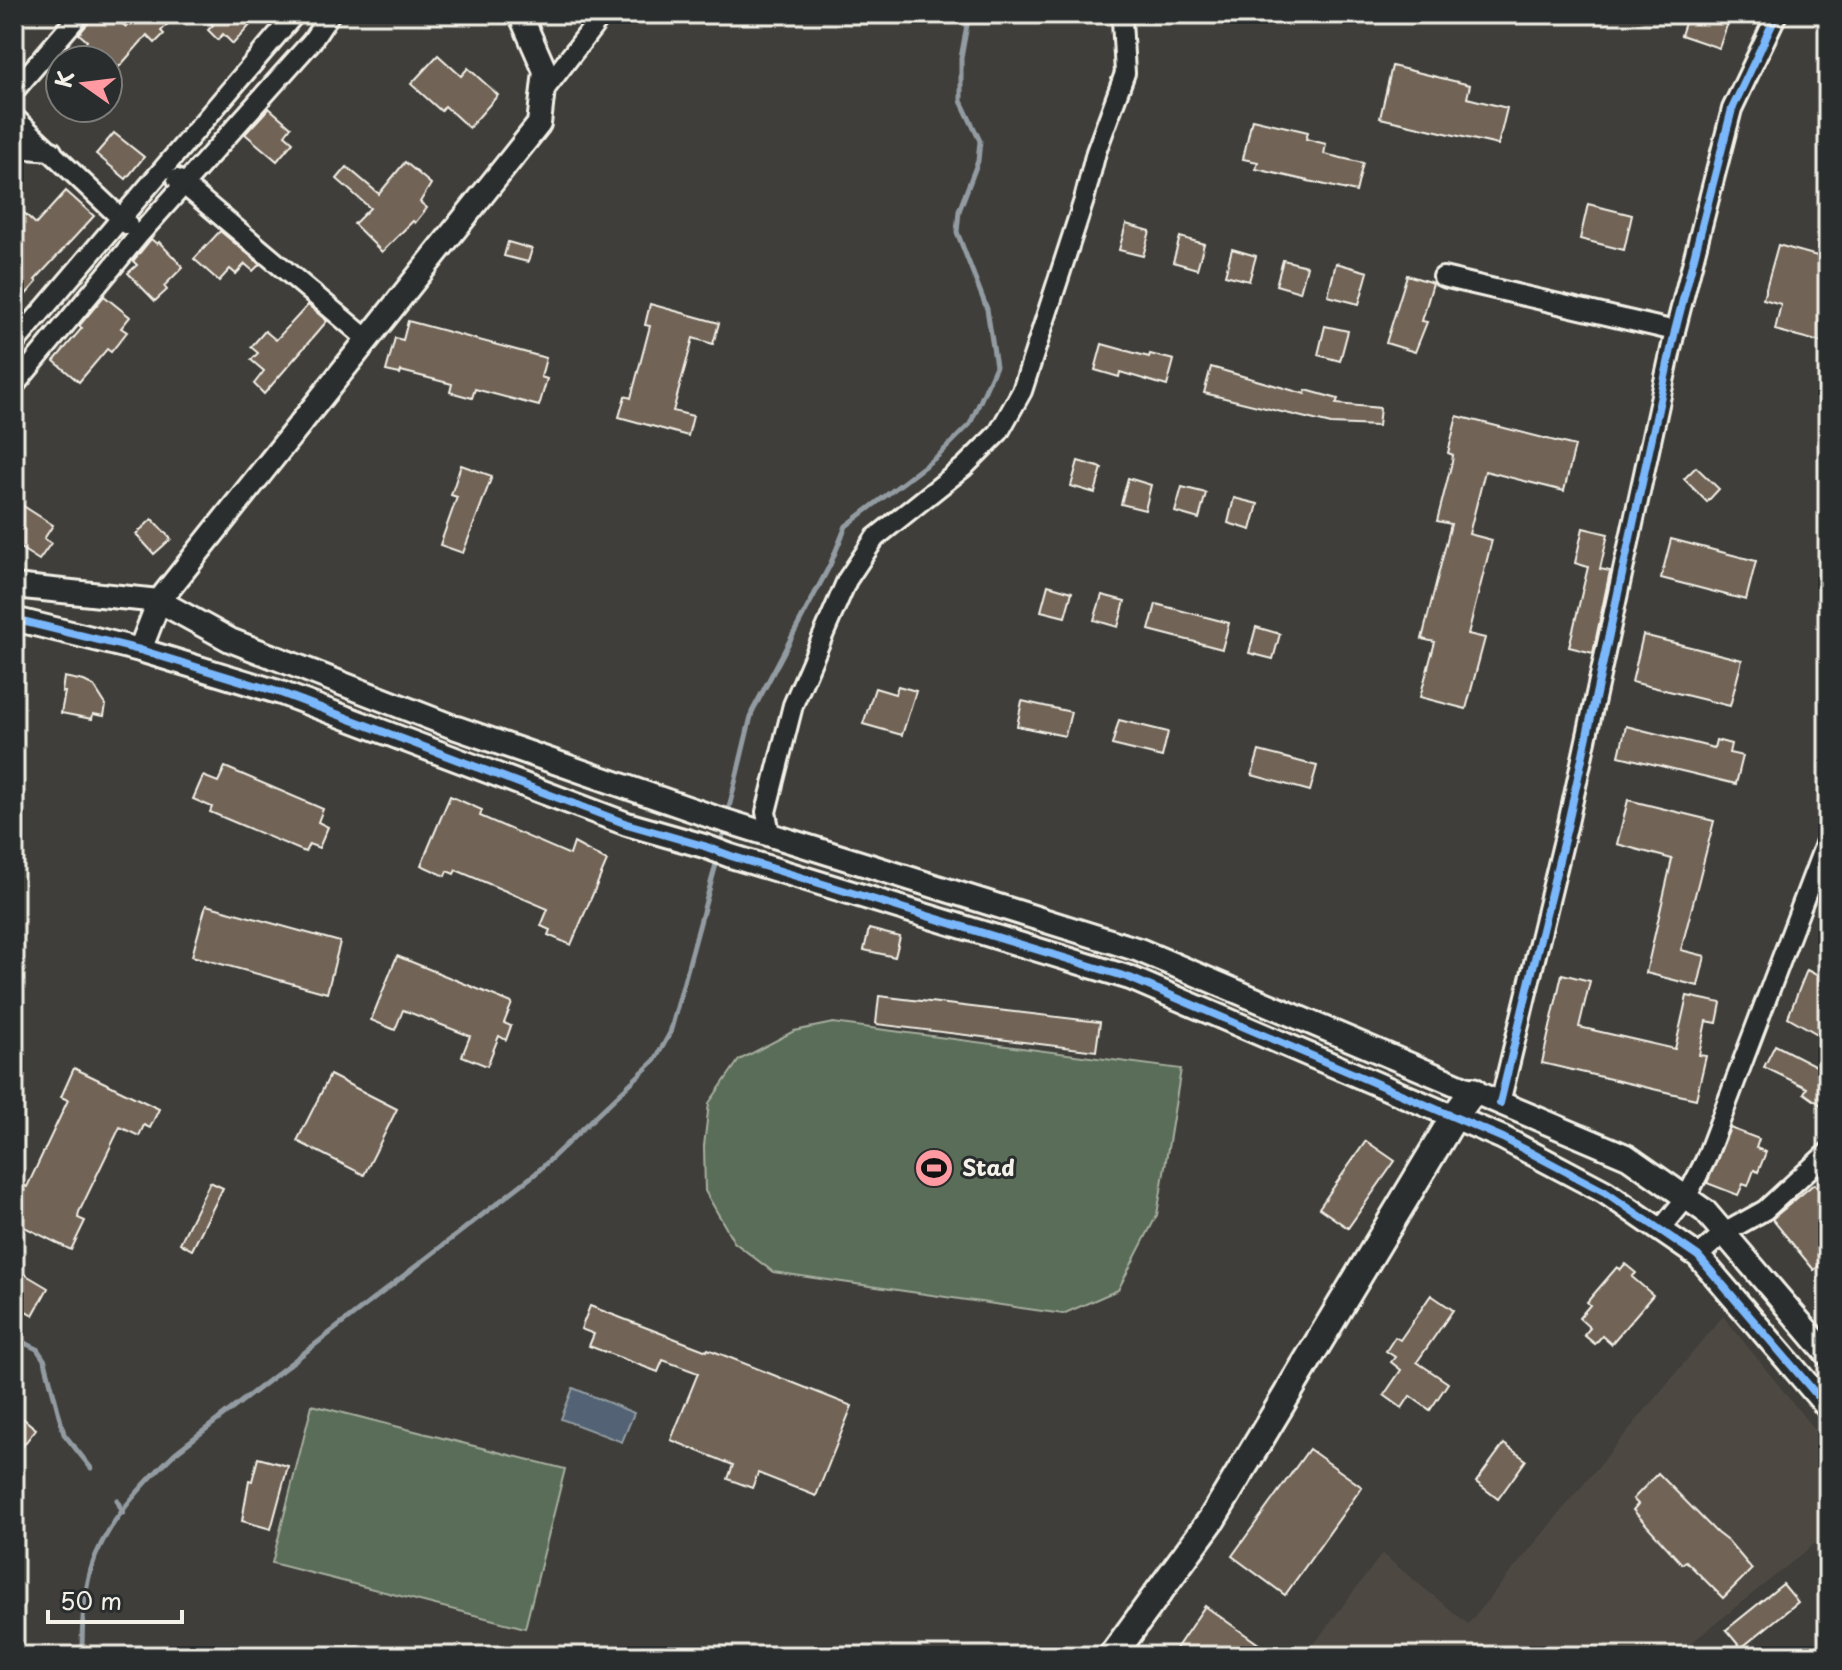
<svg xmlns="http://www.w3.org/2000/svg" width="1842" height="1670" font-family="'Playpen Sans',sans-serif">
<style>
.built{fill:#4e4943}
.green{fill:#5a6d58;stroke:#a7afa0;stroke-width:2}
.water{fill:#526474;stroke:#939ca2;stroke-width:2}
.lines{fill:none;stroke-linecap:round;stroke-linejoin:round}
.stream{stroke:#939ca2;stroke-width:5}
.building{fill:#716457;stroke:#f4f1e8;stroke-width:2}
.minor-casing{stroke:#f4f1e8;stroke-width:24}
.tertiary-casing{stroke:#f4f1e8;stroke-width:28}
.secondary-casing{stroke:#f4f1e8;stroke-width:32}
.minor{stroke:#2a2d2e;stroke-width:18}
.tertiary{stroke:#2a2d2e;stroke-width:22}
.secondary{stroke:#2a2d2e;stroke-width:26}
.cycleway-casing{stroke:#2a2d2e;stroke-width:13}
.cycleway{stroke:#7ab7fb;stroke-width:8}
.labels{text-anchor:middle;stroke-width:6;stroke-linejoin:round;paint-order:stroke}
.poi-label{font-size:22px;font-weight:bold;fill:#f4f1e8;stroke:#2a2d2e;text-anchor:start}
</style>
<rect width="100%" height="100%" fill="#3f3e3a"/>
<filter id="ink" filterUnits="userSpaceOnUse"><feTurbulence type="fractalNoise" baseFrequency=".0125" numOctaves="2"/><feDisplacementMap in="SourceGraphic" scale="16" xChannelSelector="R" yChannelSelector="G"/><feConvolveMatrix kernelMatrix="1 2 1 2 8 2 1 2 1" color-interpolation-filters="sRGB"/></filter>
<g filter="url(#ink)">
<!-- built -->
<polygon class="built" points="1723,1316 1828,1447 1828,1533 1675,1656 1305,1656 1382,1554 1468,1624"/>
<!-- green -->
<g class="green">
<polygon points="833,1023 1181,1069 1157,1215 1118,1290 1063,1314 773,1272 734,1242 705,1191 704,1146 709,1103 739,1060 794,1031"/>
<polygon points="312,1405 565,1469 525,1628 272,1563"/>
</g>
<!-- water -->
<polygon class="water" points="573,1388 634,1413 622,1442 561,1419"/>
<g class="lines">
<!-- stream -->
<g class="stream">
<polyline points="727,816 752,712 830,565 846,526 939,455 970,424 996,366 987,309 957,232 959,211 978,161 980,141 961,101 961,58 969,14"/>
<polyline points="720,847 725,826"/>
<polyline points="14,1338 37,1349 45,1361 64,1434 91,1468"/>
<polyline points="117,1500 123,1513"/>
<path d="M82,1656C82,1626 83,1598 91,1569C104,1525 143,1484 175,1453L535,1174L655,1060L670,1033L718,857"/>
</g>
</g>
<!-- building -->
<g class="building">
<polygon points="92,14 111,14 126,27 139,14 177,14 161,31 164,34 155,43 147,35 119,67 98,50 95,54 84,45 87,41 79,34 90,21"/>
<polygon points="200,14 240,14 251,24 233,44 223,34 218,40 208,30 213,25"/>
<polygon points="1688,14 1731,14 1719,48 1681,35"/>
<polygon points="438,55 461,76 468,68 498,95 469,128 445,106 441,111 411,84"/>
<polygon points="1392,66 1470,85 1467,98 1507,108 1498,145 1380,118"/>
<polygon points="269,108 291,127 285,135 293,142 277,161 245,134"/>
<polygon points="1252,119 1308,132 1306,139 1326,144 1324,154 1363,163 1356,192 1256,169 1258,162 1243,159"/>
<polygon points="114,133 144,157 126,179 96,154"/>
<polygon points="405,162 431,184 420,202 427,208 415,223 413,221 382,252 354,224 370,208 337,179 347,167 379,194"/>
<polygon points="66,191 94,216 35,280 37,282 14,308 14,222 23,212 36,224"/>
<polygon points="1588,204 1632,215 1624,250 1580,239"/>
<polygon points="1126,224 1150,231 1143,256 1119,250"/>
<polygon points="220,231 260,264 253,271 245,264 236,274 230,269 219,281 194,259"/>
<polygon points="1180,237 1204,244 1197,269 1173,262"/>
<polygon points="151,239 157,244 159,242 183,267 164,286 167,290 155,301 128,273 137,265 133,261"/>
<polygon points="508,242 532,249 528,262 504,256"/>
<polygon points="1778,245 1828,259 1828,344 1775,330 1781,304 1763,299"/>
<polygon points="1232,249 1256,256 1249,281 1225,275"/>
<polygon points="1283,260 1307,266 1300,292 1276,285"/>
<polygon points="1336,263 1368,272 1359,304 1328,296"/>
<polygon points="1407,275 1433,283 1422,321 1427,322 1415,352 1386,343"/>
<polygon points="104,296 130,317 121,328 127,332 111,352 107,349 79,382 54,361 82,328 79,326"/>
<polygon points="650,304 719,323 713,344 693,338 673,411 693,416 688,436 619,417 625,396 631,398 650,326 645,325"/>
<polygon points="308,305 327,321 264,394 254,384 264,371 251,360 258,353 251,347 265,331 276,340"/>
<polygon points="408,321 546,358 541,377 547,379 539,406 475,389 472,398 450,392 452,384 401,371 400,374 386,371 395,338 403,340"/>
<polygon points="1325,326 1348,331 1340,361 1318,355"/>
<polygon points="1102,344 1149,357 1150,354 1174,360 1167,386 1120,372 1119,377 1095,370"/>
<polygon points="1211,367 1305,394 1306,390 1338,399 1336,404 1380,408 1378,426 1331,424 1204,393"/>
<polygon points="1457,416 1575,446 1564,491 1485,471 1469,534 1492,540 1468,634 1485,638 1466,709 1420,697 1435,642 1422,639 1451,524 1437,521 1452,462 1453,455 1448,453"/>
<polygon points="1078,461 1102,468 1095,493 1071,486"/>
<polygon points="461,465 492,476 463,553 440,545 457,497 451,495"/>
<polygon points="1696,467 1719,489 1707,502 1684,479"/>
<polygon points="1128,478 1151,485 1145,510 1121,504"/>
<polygon points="1182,487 1206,493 1199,519 1175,512"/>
<polygon points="1234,498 1258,504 1251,530 1228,523"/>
<polygon points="14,500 53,525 44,539 51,543 39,560 14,544"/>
<polygon points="152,519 171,539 154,554 136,534"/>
<polygon points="1583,528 1608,534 1600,569 1610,571 1593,653 1569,647 1588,567 1575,563"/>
<polygon points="1671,539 1756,561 1746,600 1661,578"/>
<polygon points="1048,585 1072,592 1065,617 1041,611"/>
<polygon points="1102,595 1125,601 1118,627 1094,620"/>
<polygon points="1156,604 1229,623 1222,649 1149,630"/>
<polygon points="1256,627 1280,634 1273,659 1249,653"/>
<polygon points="1643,635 1742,660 1730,706 1632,682"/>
<polygon points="64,677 84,681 94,686 106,705 104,716 93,714 92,719 61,713 65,692 62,692"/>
<polygon points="898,686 916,691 902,735 863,724 875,688 895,694"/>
<polygon points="1022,701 1071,712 1065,736 1017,726"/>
<polygon points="1119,720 1168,732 1162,757 1112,745"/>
<polygon points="1626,726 1714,748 1716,740 1731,744 1729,753 1743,756 1736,784 1619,756"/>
<polygon points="1259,751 1317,766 1310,791 1252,775"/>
<polygon points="225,767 323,809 318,822 328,827 319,848 309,844 305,852 210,812 212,807 193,799 203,776 218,782"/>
<polygon points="450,796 482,810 480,816 570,855 574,843 607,861 571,945 548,935 550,930 541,926 548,909 456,870 454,874 447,871 445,876 421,865"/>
<polygon points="1628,800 1714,821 1681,950 1705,956 1698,986 1646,973 1672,859 1617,844"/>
<polygon points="206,905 340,942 327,993 192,956"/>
<polygon points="869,929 900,937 895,957 864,950"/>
<polygon points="397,956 512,1003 504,1023 511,1026 506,1040 499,1036 487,1066 462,1056 470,1036 429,1020 403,1010 395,1030 371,1020"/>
<polygon points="1807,970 1828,981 1828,1040 1788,1017"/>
<polygon points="1562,974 1590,981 1579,1027 1675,1049 1687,996 1721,1003 1717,1023 1706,1021 1699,1055 1706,1056 1696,1099 1542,1063"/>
<polygon points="879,996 1100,1022 1096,1051 876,1024"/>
<polygon points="1775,1045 1828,1072 1828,1110 1804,1093 1807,1088 1764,1067"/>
<polygon points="74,1068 159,1109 150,1128 144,1125 139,1136 120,1127 79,1212 78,1218 85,1221 71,1250 14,1222 14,1181 27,1187 68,1100 61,1097"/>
<polygon points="330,1075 397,1109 364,1175 297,1141"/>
<polygon points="1730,1128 1759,1139 1756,1148 1766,1152 1758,1172 1754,1170 1748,1186 1743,1184 1738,1195 1707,1183"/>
<polygon points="1366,1141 1395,1161 1348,1228 1319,1208"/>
<polygon points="210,1182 223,1188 192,1250 180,1243"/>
<polygon points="1814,1184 1822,1193 1828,1188 1828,1259 1814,1270 1772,1219"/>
<polygon points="1625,1264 1636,1273 1632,1277 1653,1295 1611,1344 1602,1336 1595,1344 1584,1335 1590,1328 1579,1318 1590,1305 1587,1302 1617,1267 1620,1270"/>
<polygon points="21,1272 48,1288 33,1315 14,1304 14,1285"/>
<polygon points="1431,1295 1453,1310 1417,1362 1448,1383 1430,1410 1410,1396 1402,1408 1384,1395 1401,1370 1391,1362 1395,1357 1386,1351 1395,1337 1400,1340"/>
<polygon points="590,1306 707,1351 708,1349 852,1406 816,1496 758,1473 752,1488 728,1479 733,1465 671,1440 698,1373 663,1360 658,1372 589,1346 594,1334 581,1329"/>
<polygon points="14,1411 36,1429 14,1457"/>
<polygon points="1504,1444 1526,1460 1498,1499 1476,1482"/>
<polygon points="1309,1449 1362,1487 1285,1595 1232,1556"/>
<polygon points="258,1458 288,1466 271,1529 242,1521 249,1480 252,1481"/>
<polygon points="1658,1473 1717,1533 1730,1543 1752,1569 1723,1598 1686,1561 1682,1564 1633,1510 1638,1504 1633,1499"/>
<polygon points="1783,1584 1798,1602 1741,1648 1726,1630"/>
<polygon points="1205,1606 1260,1645 1252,1656 1171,1656"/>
</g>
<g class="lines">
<!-- minor casing -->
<g class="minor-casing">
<g id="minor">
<polyline points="14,91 80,14"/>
<polyline points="542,93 603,14"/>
<polyline points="14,117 128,225"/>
<polyline points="14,148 52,151"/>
<polyline points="177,179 367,339"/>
<polyline points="1443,277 1675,331"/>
<polyline points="14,344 295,14"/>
<polyline points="14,386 139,235 312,41 330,14"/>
<polyline points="770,834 766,812 793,705 847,580 875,538 964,467 999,432 1022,391 1084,200 1096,152 1125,73 1122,20 1120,14"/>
<polyline points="1500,1103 1568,823 1675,331 1732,109 1777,14"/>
<polyline points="1660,1230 1686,1198 1705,1161 1828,836"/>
<polyline points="1698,1256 1724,1233 1765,1210 1828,1152"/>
</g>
</g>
<!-- tertiary casing -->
<g class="tertiary-casing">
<g id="tertiary">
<polyline points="14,586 159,601 230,640 451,726 713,817 1139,950 1628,1157 1705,1211 1828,1355"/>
<polyline points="14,619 140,650 281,693 627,824 704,846 731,856 1130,978 1503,1138 1605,1192 1698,1256 1828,1408"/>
<polyline points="140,650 159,601 539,124 545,71 520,14"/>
</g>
</g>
<!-- secondary casing -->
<g class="secondary-casing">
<polyline id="secondary" points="1112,1656 1212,1519 1454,1117 1473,1091"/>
</g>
<!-- minor -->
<use href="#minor" class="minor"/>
<!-- tertiary -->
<use href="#tertiary" class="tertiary"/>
<!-- secondary -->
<use href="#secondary" class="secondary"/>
<!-- cycleway casing -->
<g class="cycleway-casing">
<g id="cycleway">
<polyline points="14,619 140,650 281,693 627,824 704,846 731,856 1130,978 1503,1138 1605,1192 1698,1256 1828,1408"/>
<polyline points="1500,1103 1568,823 1675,331 1732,109 1777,14"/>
</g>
</g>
<!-- cycleway -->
<use href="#cycleway" class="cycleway"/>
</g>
</g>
<!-- icons -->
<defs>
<g id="stadium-disc" transform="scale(2)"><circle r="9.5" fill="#ff9aa2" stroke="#2a2d2e"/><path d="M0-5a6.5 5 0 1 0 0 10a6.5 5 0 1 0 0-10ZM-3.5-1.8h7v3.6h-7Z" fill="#111"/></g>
</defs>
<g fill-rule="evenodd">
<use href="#stadium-disc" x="934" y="1168"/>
</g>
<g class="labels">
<!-- poi labels -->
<g class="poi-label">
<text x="962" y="1176">Stad</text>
</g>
</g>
<!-- margin -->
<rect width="1842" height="1670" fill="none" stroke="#2a2d2e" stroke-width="48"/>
<rect x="24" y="24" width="1794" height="1622" fill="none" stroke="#f4f1e8" stroke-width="3" filter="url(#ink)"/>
<!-- north arrow -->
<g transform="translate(84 84) rotate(284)"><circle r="38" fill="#2a2d2e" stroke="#7b7b78" stroke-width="2"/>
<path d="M0-6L14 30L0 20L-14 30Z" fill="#ff9aa2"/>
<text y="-12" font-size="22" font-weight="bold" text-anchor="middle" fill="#f4f1e8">K</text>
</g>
<!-- scale -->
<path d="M48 1610v12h134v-12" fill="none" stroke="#f4f1e8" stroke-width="4"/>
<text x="60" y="1610" font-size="24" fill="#f4f1e8" stroke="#2a2d2e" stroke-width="6" paint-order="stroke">50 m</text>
</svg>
